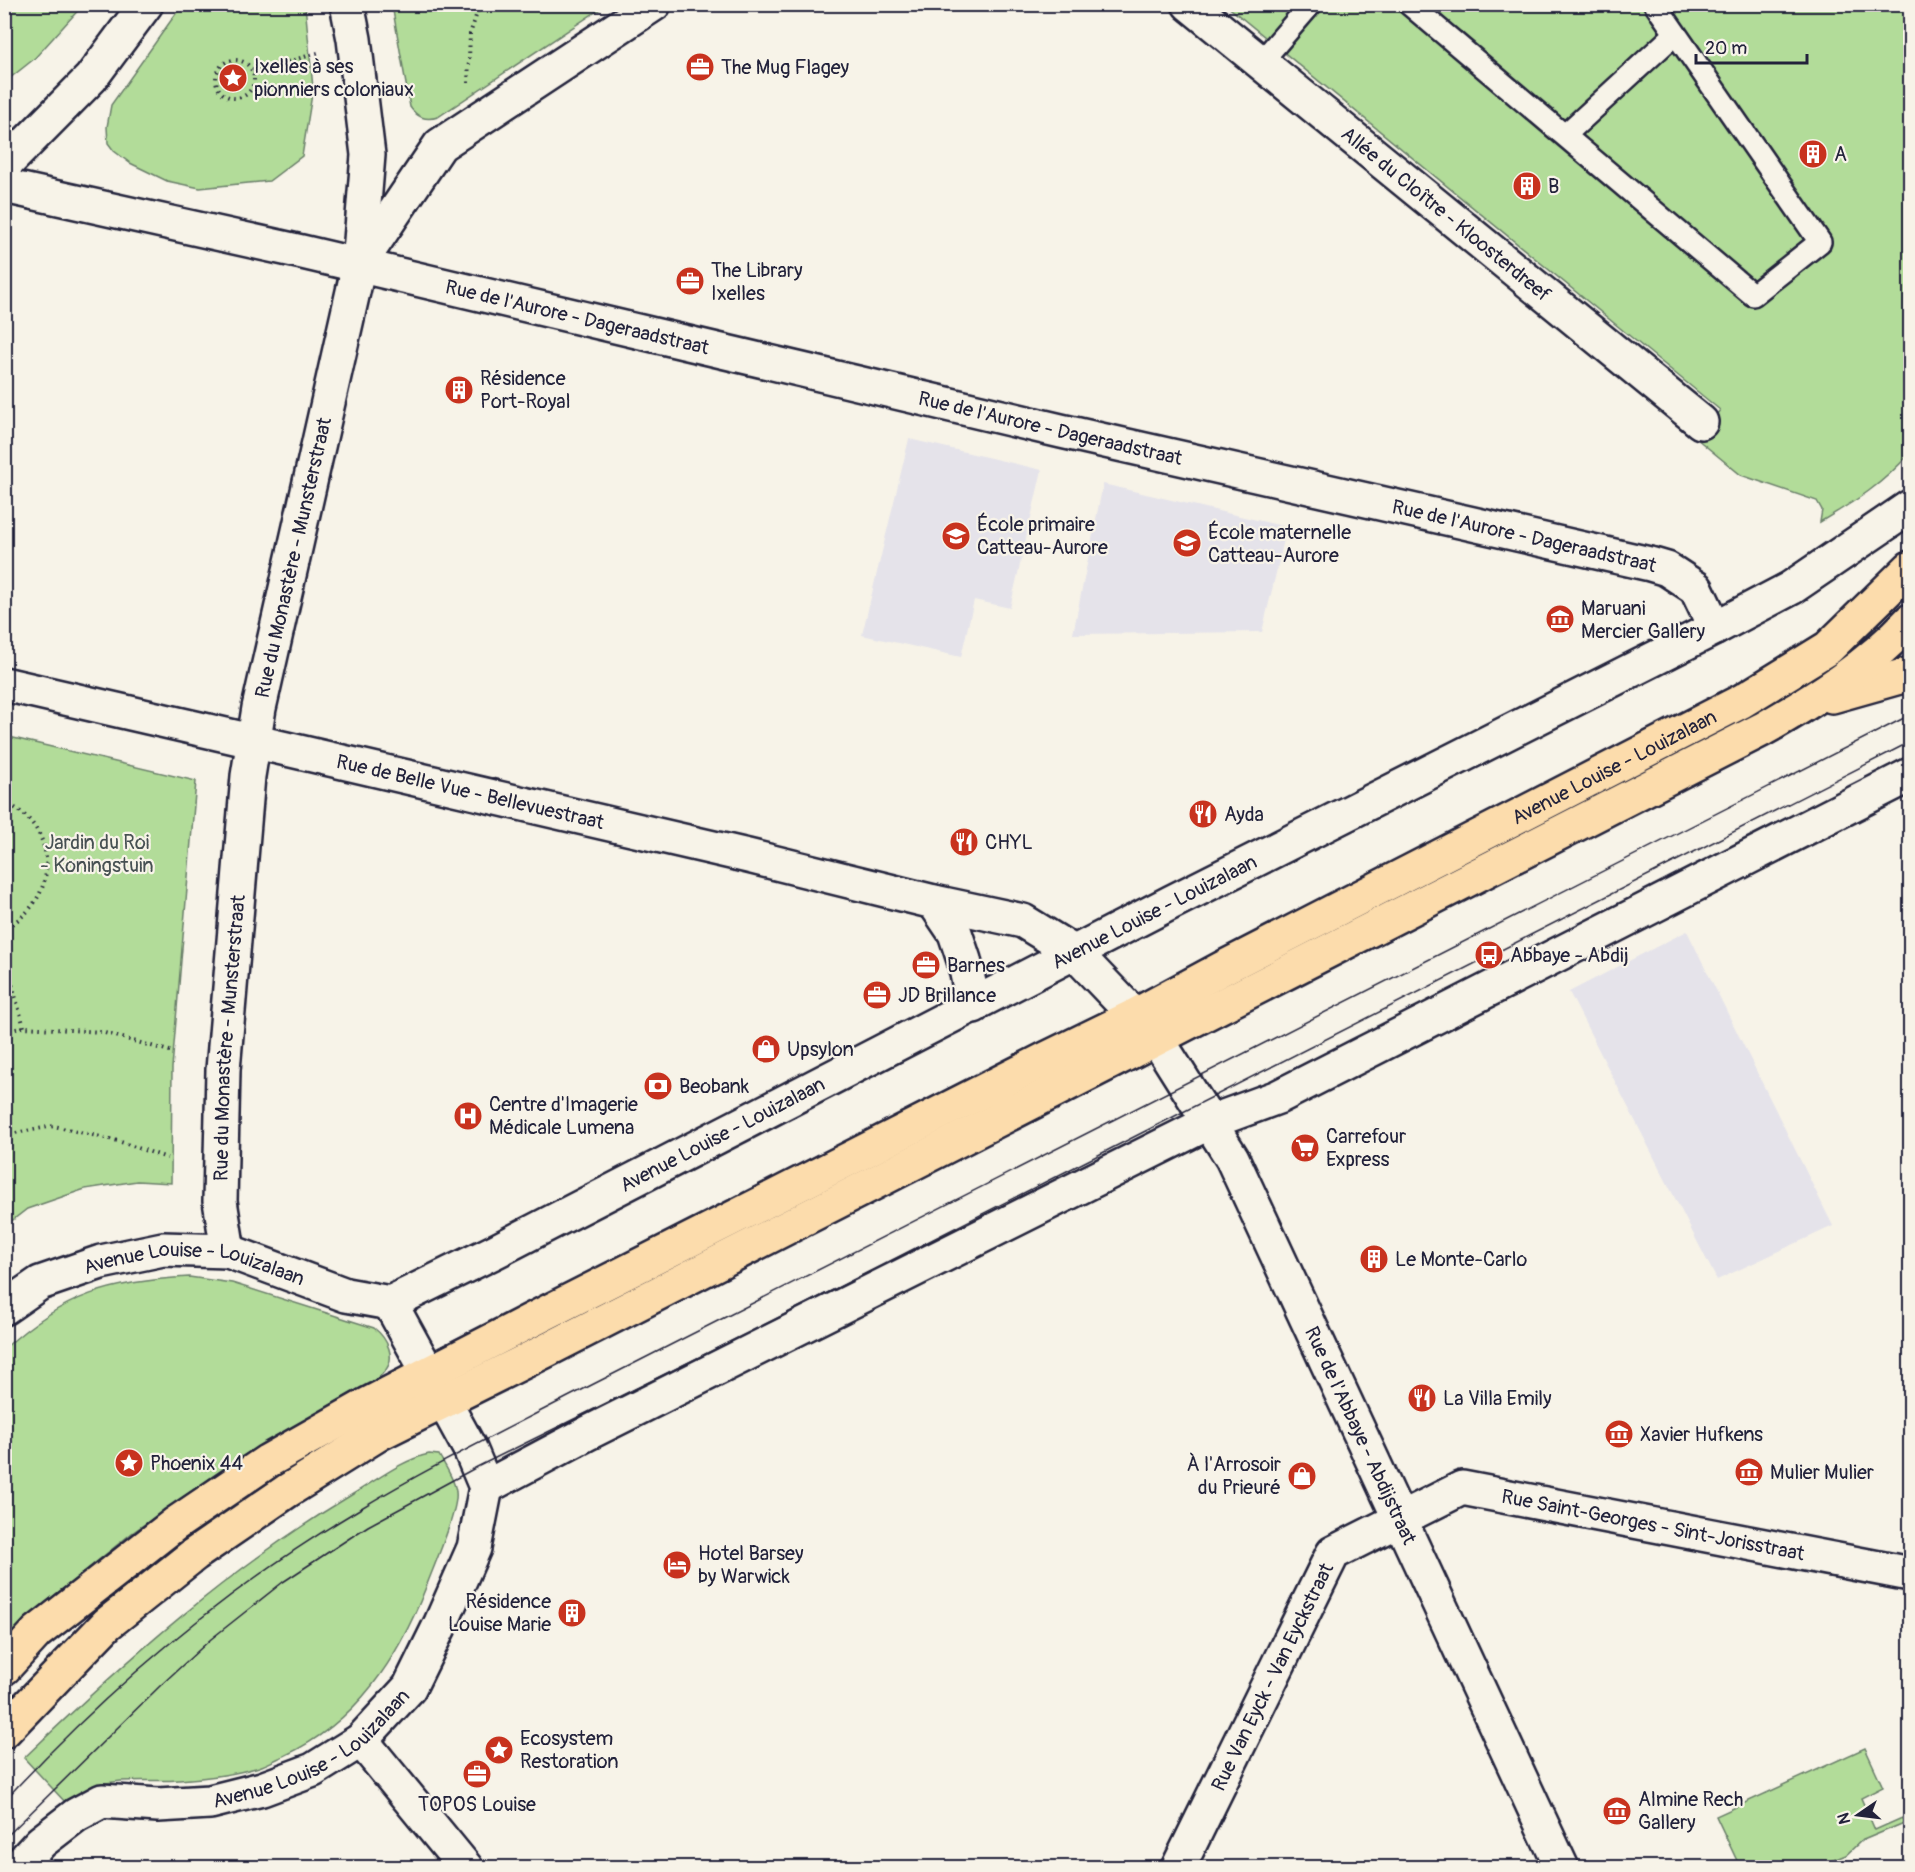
<svg xmlns="http://www.w3.org/2000/svg" width="1915" height="1872" font-family="Pangolin,sans-serif">
<style>
.built{fill:#e5e3ea}
.green{fill:#b2dc99;stroke:#6a7f6a;stroke-width:1.5}
.lines{fill:none;stroke-linecap:round;stroke-linejoin:round}
.lane-casing{stroke:#22223b;stroke-width:26}
.street-casing{stroke:#22223b;stroke-width:38}
.secondary-casing{stroke:#22223b;stroke-width:38}
.highway-casing{stroke:#22223b;stroke-width:38}
.path{stroke:#22223b;stroke-width:4;stroke-dasharray:1.5 4.5;stroke-linecap:butt}
.lane{stroke:#f7f3e8;stroke-width:21}
.street{stroke:#f7f3e8;stroke-width:33}
.secondary{stroke:#f7f3e8;stroke-width:33}
.highway{stroke:#fcdcac;stroke-width:33}
.tram{stroke:#22223b;stroke-width:1.5}
.labels{text-anchor:middle;stroke-width:4.5;stroke-linejoin:round;paint-order:stroke}
.poi-label{font-size:20px;fill:#22223b;stroke:#f7f3e8;text-anchor:start}
.street-label{font-size:20px;fill:#22223b;stroke:#f7f3e8}
.park-label{font-size:20px;fill:#465052;stroke:#f7f3e8}
</style>
<rect width="100%" height="100%" fill="#f7f3e8"/>
<filter id="ink" filterUnits="userSpaceOnUse"><feTurbulence type="fractalNoise" baseFrequency=".0167" numOctaves="2"/><feDisplacementMap in="SourceGraphic" scale="12" xChannelSelector="R" yChannelSelector="G"/><feConvolveMatrix kernelMatrix="1 2 1 2 8 2 1 2 1" color-interpolation-filters="sRGB"/></filter>
<g filter="url(#ink)">
<!-- built -->
<g class="built">
<polygon points="909,439 1042,470 1010,608 974,600 961,657 862,635"/>
<polygon points="1103,484 1287,527 1262,632 1073,634"/>
<polygon points="1687,931 1833,1226 1717,1280 1569,992"/>
</g>
<!-- green -->
<g class="green">
<polygon points="5,4 83,4 83,5 34,59 5,82"/>
<polygon points="182,5 305,5 313,88 302,156 269,181 200,188 167,181 130,163 114,151 108,143 107,127 111,105"/>
<path d="M392,5V4L606,5L438,117C425,121 417,117 410,107Z"/>
<path d="M1226,5H1910V453C1882,485 1857,500 1820,522L1822,510L1817,501L1741,475L1697,439L1720,410Z"/>
<polygon points="5,736 196,781 172,1068 171,1183 137,1181 85,1189 27,1209 5,1226"/>
<path d="M189,1277L232,1283L374,1328C387,1338 398,1359 383,1373C379,1378 372,1381 367,1384L236,1460L132,1533L28,1617L5,1640V1348C63,1295 112,1281 189,1277Z"/>
<path d="M429,1454L439,1455C445,1466 455,1480 456,1492C459,1509 433,1568 426,1587C398,1659 357,1722 284,1756C276,1759 268,1764 259,1767C233,1775 206,1778 179,1780C136,1783 103,1772 66,1803L24,1758C126,1660 231,1567 353,1494C377,1480 402,1460 429,1454Z"/>
<polygon points="1865,1748 1883,1787 1861,1798 1875,1830 1902,1818 1904,1823 1861,1841 1846,1855 1816,1867 1740,1867 1716,1816"/>
</g>
<g class="lines">
<!-- lane casing -->
<g class="lane-casing">
<g id="lane">
<polyline points="1409,4 1753,295 1820,242 1655,4"/>
<polyline points="1261,62 1311,4"/>
<polyline points="1565,135 1675,34"/>
</g>
</g>
<!-- street casing -->
<g class="street-casing">
<g id="street">
<path id="s1" d="M1189,4L1701,422"/>
<polyline points="4,166 91,78 146,4"/>
<path id="s2" d="M4,186L302,252L1061,431L1650,564L1667,569L1696,588L1715,628"/>
<polyline points="359,265 440,145 654,4"/>
<polyline points="4,684 252,741"/>
<polyline points="934,902 955,933 964,960 974,1006"/>
<polyline points="361,1740 466,1868"/>
<path id="s3" d="M1178,1868L1333,1553L1462,1488L1910,1574"/>
</g>
</g>
<!-- secondary casing -->
<g class="secondary-casing">
<g id="secondary">
<path id="s4" d="M252,741L748,856L934,902L1023,921L1075,953L1157,1039L1232,1158L1562,1868"/>
<path id="s5" d="M228,1251L220,1201L223,1070L248,776L259,708L359,265L368,155L354,39L347,4"/>
<path id="s6" d="M4,1308L40,1283L101,1262L163,1249L228,1251L346,1295L390,1303L494,1252L1172,902L1715,628L1791,588L1910,507"/>
<polyline points="486,1487 588,1433 1210,1122 1278,1097 1910,775"/>
<path id="s7" d="M17,1868L41,1842L76,1815L102,1801L158,1805L210,1802L262,1789L313,1770L361,1740L409,1688L441,1623L474,1548L486,1487L470,1449L390,1303"/>
</g>
</g>
<!-- highway casing -->
<g class="highway-casing">
<g id="highway">
<polyline points="1832,696 1910,674"/>
<path id="s8" d="M4,1668L37,1632L175,1524L268,1461L365,1406L530,1321L1046,1059L1134,1016L1223,968L1742,701L1828,648L1910,568"/>
<path d="M4,1731L107,1624L195,1554L287,1491L380,1433L545,1351L1763,729C1816,699 1868,666 1910,621"/>
</g>
</g>
<!-- path -->
<g class="path">
<circle cx="235" cy="79" r="19"/>
<polyline points="253,72 321,52"/>
<polyline points="468,83 470,34 480,4"/>
<path d="M4,802C61,827 60,902 4,928"/>
<polyline points="4,956 24,1027"/>
<polyline points="4,1032 24,1027 101,1032 173,1052"/>
<polyline points="4,1135 54,1126 118,1141 167,1158"/>
</g>
<!-- lane -->
<use href="#lane" class="lane"/>
<!-- street -->
<use href="#street" class="street"/>
<!-- secondary -->
<use href="#secondary" class="secondary"/>
<!-- highway -->
<use href="#highway" class="highway"/>
<!-- tram -->
<g class="tram">
<path d="M4,1801C108,1688 226,1589 358,1510C426,1469 499,1433 570,1396L1910,715"/>
<polyline points="4,1839 161,1685 211,1639 283,1582 368,1526 477,1467 772,1321 1910,742"/>
</g>
</g>
</g>
<!-- icons -->
<defs>
<g id="office-disc" transform="scale(1.5)"><circle r="9.5" fill="#c8321e" stroke="#f7f3e8"/><path d="M-6-3h4V-5.5h4V-3h4V5H-6ZM-1-4.5V-3h2v-1.5ZM-6 0V1H6V0Z" fill="#fff"/></g>
<g id="sight-disc" transform="scale(1.5)"><circle r="9.5" fill="#c8321e" stroke="#f7f3e8"/><path d="M0-6L1.8-2.2L6-1.7L2.9 1.2L3.7 5.4L0 3.3L-3.7 5.4L-2.9 1.2L-6-1.7L-1.8-2.2Z" fill="#fff"/></g>
<g id="building-disc" transform="scale(1.5)"><circle r="9.5" fill="#c8321e" stroke="#f7f3e8"/><path d="M-4-6H4V6H1V3H-1V6H-4ZM-2.5-4.3h1.7v1.8h-1.7ZM.8-4.3h1.7v1.8H.8ZM-2.5-1h1.7V.8h-1.7ZM.8-1h1.7V.8H.8Z" fill="#fff"/></g>
<g id="school-disc" transform="scale(1.5)"><circle r="9.5" fill="#c8321e" stroke="#f7f3e8"/><path d="M0-5L7-2L0 1L-7-2ZM-4 1L0 2.5L4 1V4Q0 6-4 4Z" fill="#fff"/></g>
<g id="museum-disc" transform="scale(1.5)"><circle r="9.5" fill="#c8321e" stroke="#f7f3e8"/><path d="M0-6L6-3V-2H-6V-3ZM-5-1h2V3h-2ZM-1-1h2V3h-2ZM3-1h2V3H3ZM-6 4H6V6H-6Z" fill="#fff"/></g>
<g id="restaurant-disc" transform="scale(1.5)"><circle r="9.5" fill="#c8321e" stroke="#f7f3e8"/><path d="M-5-6h1v4h1v-4h1v4h1v-4h1v5L-1.5 .5V6h-2V.5L-5-1ZM5-6V6H3V1.5H1.5Q1.5-4 5-6Z" fill="#fff"/></g>
<g id="bus-disc" transform="scale(1.5)"><circle r="9.5" fill="#c8321e" stroke="#f7f3e8"/><path d="M-5-6H5V4H4V6H2V4H-2V6H-4V4H-5ZM-3.5-4V0h7V-4ZM-3.5 1.2v1.5H-2V1.2ZM2 1.2v1.5H3.5V1.2Z" fill="#fff"/></g>
<g id="shop-disc" transform="scale(1.5)"><circle r="9.5" fill="#c8321e" stroke="#f7f3e8"/><path d="M-5-2.5h2.3a2.7 3.5 0 0 1 5.4 0H5L5.5 6h-11ZM-1.5-2.5h3a1.5 2.3 0 0 0-3 0Z" fill="#fff"/></g>
<g id="bank-disc" transform="scale(1.5)"><circle r="9.5" fill="#c8321e" stroke="#f7f3e8"/><path d="M-6-4H6V4H-6ZM0-2.3a2.3 2.3 0 1 0 0 4.6a2.3 2.3 0 1 0 0-4.6Z" fill="#fff"/></g>
<g id="hospital-disc" transform="scale(1.5)"><circle r="9.5" fill="#c8321e" stroke="#f7f3e8"/><path d="M-5-5h3v3.5h4V-5h3V5h-3V1.5h-4V5h-3Z" fill="#fff"/></g>
<g id="supermarket-disc" transform="scale(1.5)"><circle r="9.5" fill="#c8321e" stroke="#f7f3e8"/><path d="M-6-5.5h2.5l.6 2H6L4.5 2H-2.5L-4.4-4H-6ZM-1.5 3.2a1.3 1.3 0 1 0 .1 0ZM3 3.2a1.3 1.3 0 1 0 .1 0Z" fill="#fff"/></g>
<g id="hotel-disc" transform="scale(1.5)"><circle r="9.5" fill="#c8321e" stroke="#f7f3e8"/><path d="M-6-4.5h1.5V1H6V5H4.5V3h-9V5H-6ZM-4 0a1.8 1.8 0 1 1 3.6 0ZM.5 0V-2.5h3Q6-2.5 6 0Z" fill="#fff"/></g>
</defs>
<g fill-rule="evenodd">
<use href="#office-disc" x="700" y="67"/>
<use href="#sight-disc" x="233" y="78"/>
<use href="#building-disc" x="1813" y="154"/>
<use href="#building-disc" x="1527" y="186"/>
<use href="#office-disc" x="690" y="281"/>
<use href="#building-disc" x="459" y="390"/>
<use href="#school-disc" x="956" y="536"/>
<use href="#school-disc" x="1187" y="543"/>
<use href="#museum-disc" x="1560" y="619"/>
<use href="#restaurant-disc" x="1203" y="814"/>
<use href="#restaurant-disc" x="964" y="842"/>
<use href="#bus-disc" x="1489" y="955"/>
<use href="#office-disc" x="926" y="965"/>
<use href="#office-disc" x="877" y="995"/>
<use href="#shop-disc" x="766" y="1049"/>
<use href="#bank-disc" x="658" y="1086"/>
<use href="#hospital-disc" x="468" y="1116"/>
<use href="#supermarket-disc" x="1305" y="1148"/>
<use href="#building-disc" x="1374" y="1259"/>
<use href="#restaurant-disc" x="1422" y="1398"/>
<use href="#museum-disc" x="1619" y="1434"/>
<use href="#sight-disc" x="129" y="1463"/>
<use href="#museum-disc" x="1749" y="1472"/>
<use href="#shop-disc" x="1302" y="1476"/>
<use href="#hotel-disc" x="677" y="1565"/>
<use href="#building-disc" x="572" y="1613"/>
<use href="#sight-disc" x="499" y="1750"/>
<use href="#office-disc" x="477" y="1774"/>
<use href="#museum-disc" x="1617" y="1811"/>
</g>
<g class="labels">
<!-- poi labels -->
<g class="poi-label">
<text x="254" y="73">Ixelles à ses<tspan x="254" dy="23">pionniers coloniaux</tspan></text>
<text x="721" y="74">The Mug Flagey</text>
<text x="1834" y="161">A</text>
<text x="1548" y="193">B</text>
<text x="711" y="277">The Library<tspan x="711" dy="23">Ixelles</tspan></text>
<text x="480" y="385">Résidence<tspan x="480" dy="23">Port-Royal</tspan></text>
<text x="977" y="531">École primaire<tspan x="977" dy="23">Catteau-Aurore</tspan></text>
<text x="1208" y="539">École maternelle<tspan x="1208" dy="23">Catteau-Aurore</tspan></text>
<text x="1581" y="615">Maruani<tspan x="1581" dy="23">Mercier Gallery</tspan></text>
<text x="1224" y="821">Ayda</text>
<text x="985" y="849">CHYL</text>
<text x="1510" y="962">Abbaye - Abdij</text>
<text x="947" y="972">Barnes</text>
<text x="898" y="1002">JD Brillance</text>
<text x="787" y="1056">Upsylon</text>
<text x="679" y="1093">Beobank</text>
<text x="489" y="1111">Centre d'Imagerie<tspan x="489" dy="23">Médicale Lumena</tspan></text>
<text x="1326" y="1143">Carrefour<tspan x="1326" dy="23">Express</tspan></text>
<text x="1395" y="1266">Le Monte-Carlo</text>
<text x="1443" y="1405">La Villa Emily</text>
<text x="1640" y="1441">Xavier Hufkens</text>
<text x="150" y="1470">Phoenix 44</text>
<text x="1281" y="1471" text-anchor="end">À l'Arrosoir<tspan x="1281" dy="23">du Prieuré</tspan></text>
<text x="1770" y="1479">Mulier Mulier</text>
<text x="698" y="1560">Hotel Barsey<tspan x="698" dy="23">by Warwick</tspan></text>
<text x="551" y="1608" text-anchor="end">Résidence<tspan x="551" dy="23">Louise Marie</tspan></text>
<text x="520" y="1745">Ecosystem<tspan x="520" dy="23">Restoration</tspan></text>
<text x="1638" y="1806">Almine Rech<tspan x="1638" dy="23">Gallery</tspan></text>
<text x="477" y="1811" text-anchor="middle">TOPOS Louise</text>
</g>
<!-- street labels -->
<g class="street-label">
<text dy="7" stroke="none"><textPath href="#s1" startOffset="332">Allée du Cloître - Kloosterdreef</textPath></text>
<text dy="7" stroke="none"><textPath href="#s2" startOffset="588">Rue de l'Aurore - Dageraadstraat</textPath></text>
<text dy="7" stroke="none"><textPath href="#s2" startOffset="1074">Rue de l'Aurore - Dageraadstraat</textPath></text>
<text dy="7" stroke="none"><textPath href="#s2" startOffset="1560">Rue de l'Aurore - Dageraadstraat</textPath></text>
<text dy="7" stroke="none"><textPath href="#s5" startOffset="700">Rue du Monastère - Munsterstraat</textPath></text>
<text dy="7" stroke="none"><textPath href="#s8" startOffset="1851">Avenue Louise - Louizalaan</textPath></text>
<text dy="7" stroke="none"><textPath href="#s4" startOffset="224">Rue de Belle Vue - Bellevuestraat</textPath></text>
<text dy="7" stroke="none"><textPath href="#s6" startOffset="1266">Avenue Louise - Louizalaan</textPath></text>
<text dy="7" stroke="none"><textPath href="#s5" startOffset="214">Rue du Monastère - Munsterstraat</textPath></text>
<text dy="7" stroke="none"><textPath href="#s6" startOffset="780">Avenue Louise - Louizalaan</textPath></text>
<text dy="7" stroke="none"><textPath href="#s6" startOffset="204">Avenue Louise - Louizalaan</textPath></text>
<text dy="7" stroke="none"><textPath href="#s4" startOffset="1418">Rue de l'Abbaye - Abdijstraat</textPath></text>
<text dy="7" stroke="none"><textPath href="#s3" startOffset="690">Rue Saint-Georges - Sint-Jorisstraat</textPath></text>
<text dy="7" stroke="none"><textPath href="#s3" startOffset="213">Rue Van Eyck - Van Eyckstraat</textPath></text>
<text dy="7" stroke="none"><textPath href="#s7" startOffset="334">Avenue Louise - Louizalaan</textPath></text>
</g>
<!-- park labels -->
<g class="park-label">
<text x="97" y="849">Jardin du Roi<tspan x="97" dy="23">- Koningstuin</tspan></text>
</g>
</g>
<!-- margin -->
<rect width="1915" height="1872" fill="none" stroke="#f7f3e8" stroke-width="24"/>
<rect x="12" y="12" width="1891" height="1848" fill="none" stroke="#22223b" stroke-width="2" filter="url(#ink)"/>
<!-- north arrow -->
<g transform="translate(1858 1815) rotate(256)" stroke="#f7f3e8" stroke-width="4.5" paint-order="stroke">
<path d="M0-4.5L10 22L0 15L-10 22Z" fill="#22223b"/>
<text y="-9" font-size="16" font-weight="bold" text-anchor="middle" fill="#22223b">N</text>
</g>
<!-- scale -->
<path d="M1696 54v9h111v-9" fill="none" stroke="#22223b" stroke-width="3"/>
<text x="1705" y="54" font-size="18" fill="#22223b" stroke="#f7f3e8" stroke-width="4.5" paint-order="stroke">20 m</text>
</svg>
